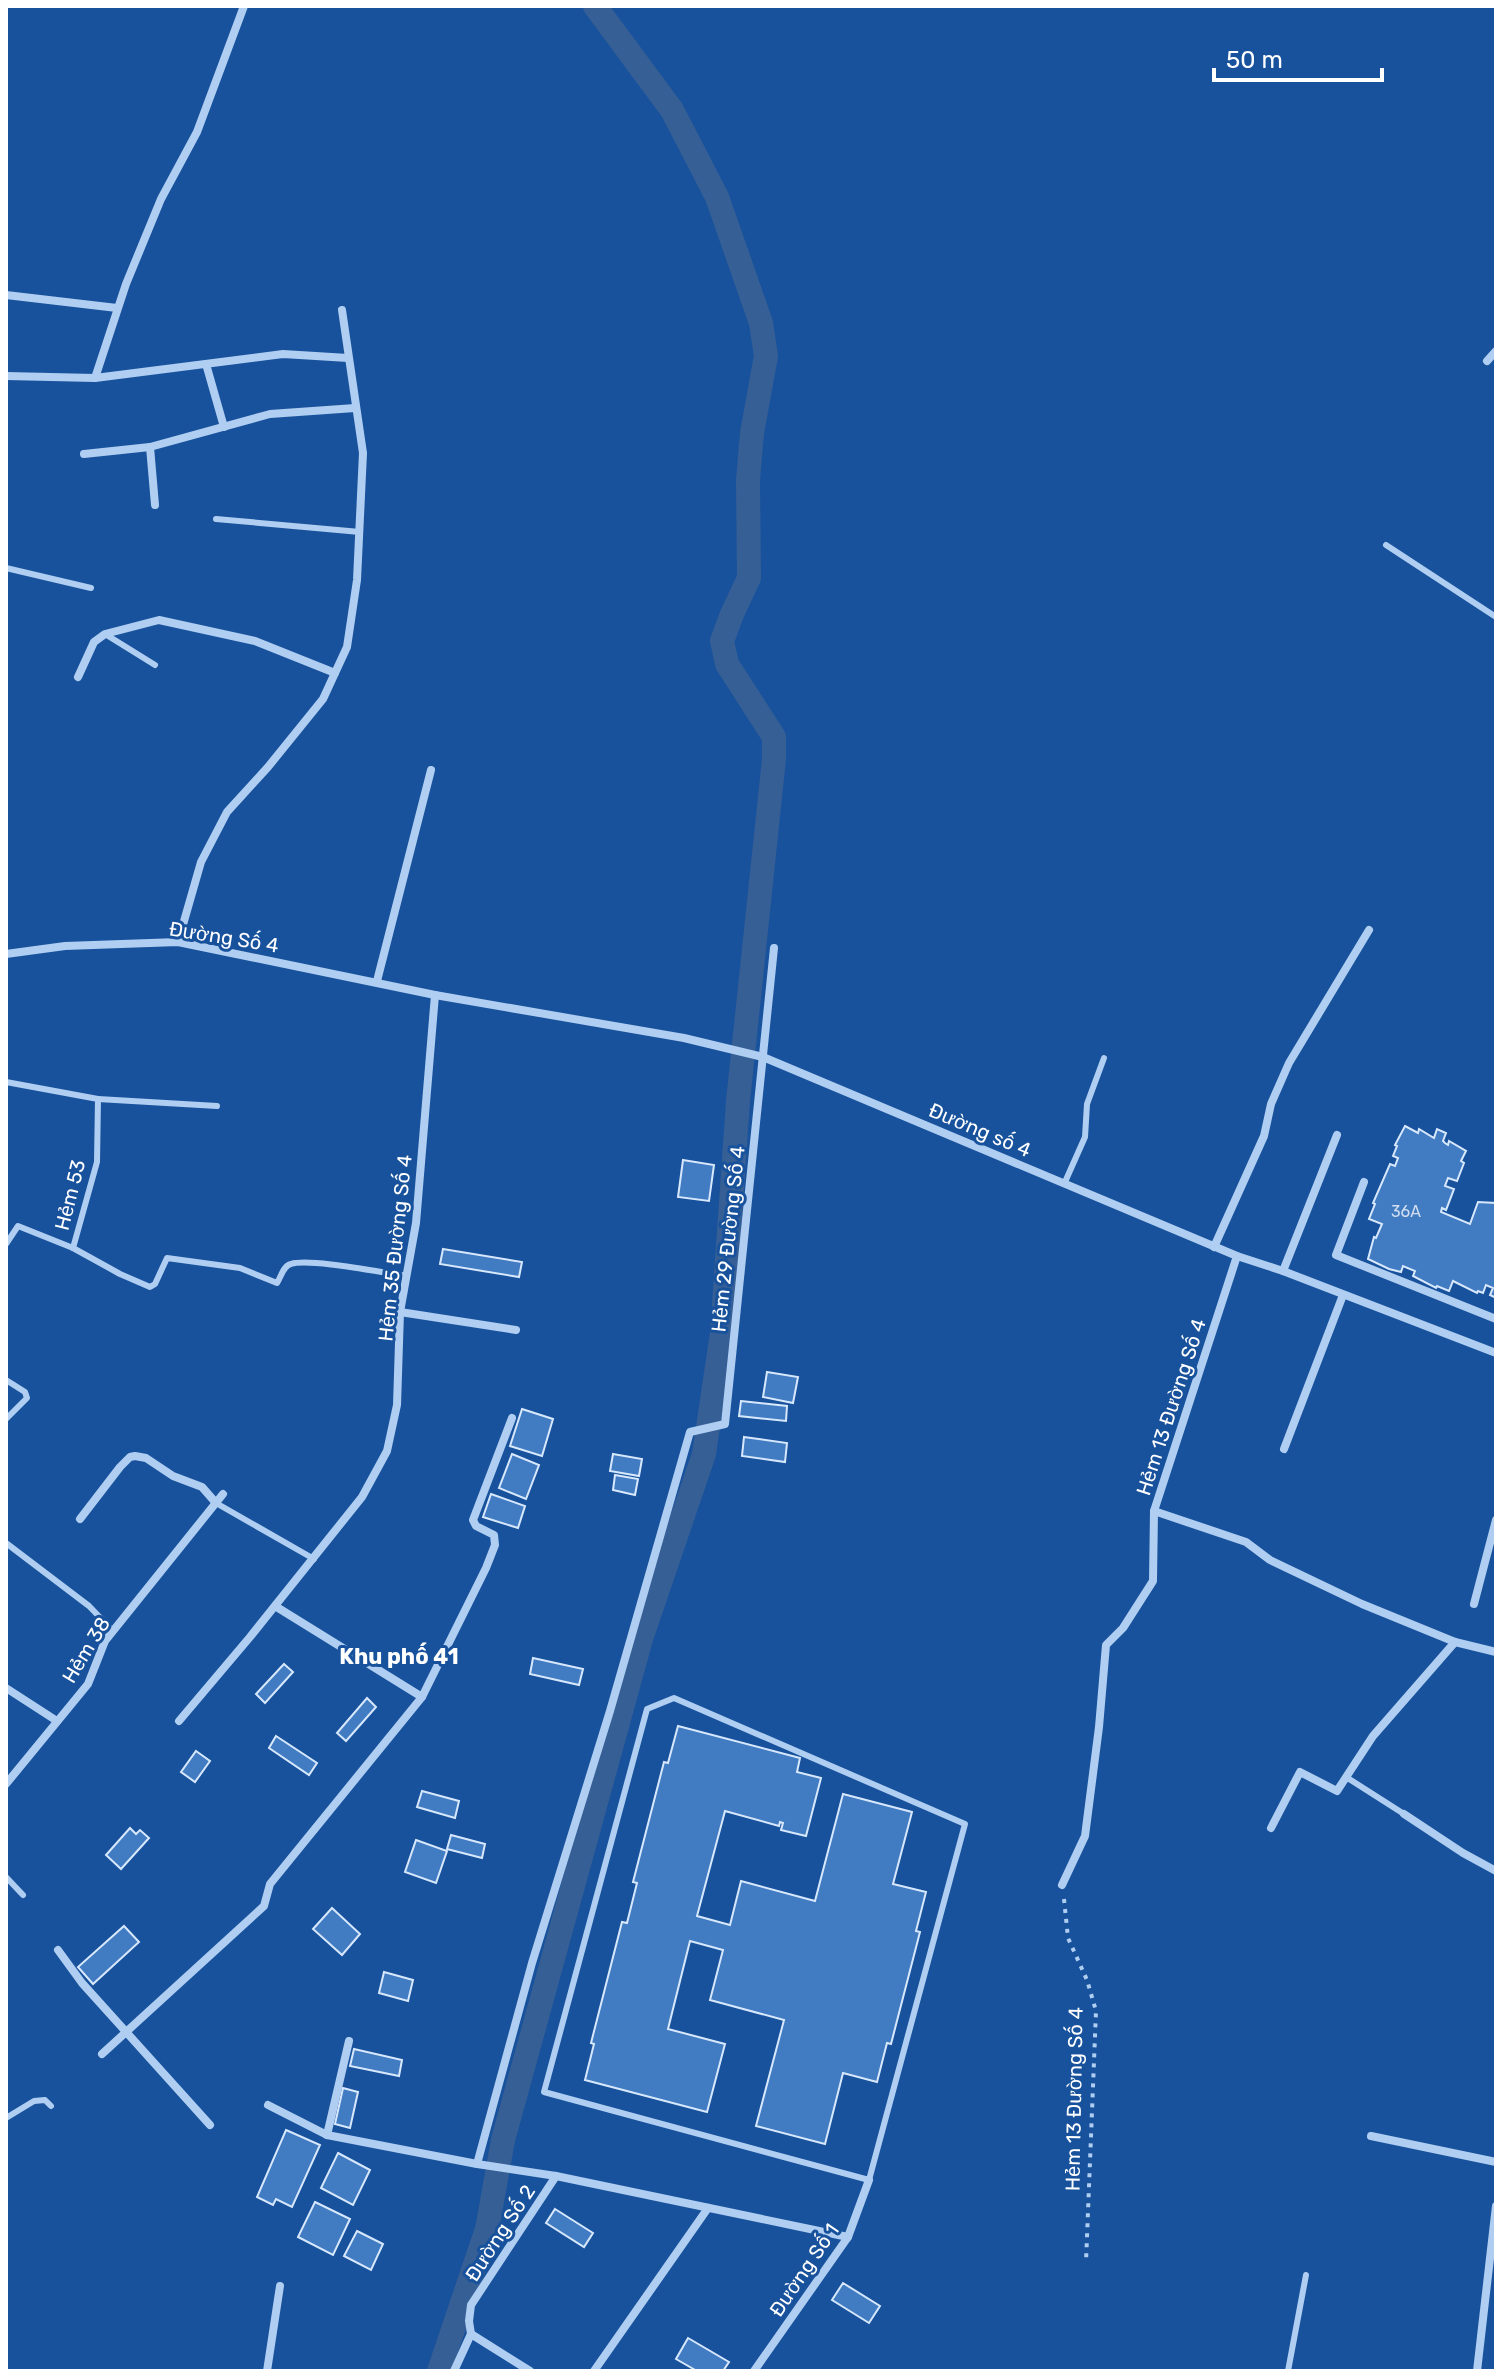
<svg xmlns="http://www.w3.org/2000/svg" width="1502" height="2377" font-family="Rubik,sans-serif">
<style>
.lines{fill:none;stroke-linecap:round;stroke-linejoin:round}
.canal{stroke:#365f95;stroke-width:24}
.building{fill:#417bc2;stroke:#d7e8fc;stroke-width:2}
.path{stroke:#afcef2;stroke-width:4;stroke-dasharray:4 6;stroke-linecap:butt}
.service{stroke:#afcef2;stroke-width:6}
.minor{stroke:#afcef2;stroke-width:8}
.labels{text-anchor:middle;stroke-width:6;stroke-linejoin:round;paint-order:stroke}
.number-label{font-size:16px;fill:#d0def0}
.street-label{font-size:20px;fill:#fff;stroke:#18529c}
.neighbourhood-label{font-size:22px;font-weight:bold;fill:#fff;stroke:#18529c}
</style>
<rect width="100%" height="100%" fill="#18529c"/>
<g class="lines">
<!-- canal -->
<polyline class="canal" points="439,2371 487,2229 503,2140 641,1639 704,1454 722,1333 738,1101 774,759 774,737 727,664 722,641 732,614 749,578 748,480 752,433 766,356 761,323 717,197 672,110 595,6"/>
</g>
<!-- building -->
<g class="building">
<polygon points="1405,1126 1418,1133 1419,1129 1434,1138 1437,1129 1446,1133 1443,1141 1445,1143 1448,1145 1449,1141 1466,1151 1461,1161 1464,1163 1457,1181 1448,1178 1445,1186 1454,1189 1446,1210 1442,1208 1441,1212 1470,1224 1478,1202 1496,1203 1496,1298 1490,1295 1493,1288 1486,1285 1483,1293 1478,1291 1477,1293 1453,1281 1449,1291 1437,1286 1436,1288 1413,1276 1415,1271 1403,1266 1401,1272 1389,1269 1368,1259 1374,1237 1376,1238 1382,1224 1369,1219 1375,1204 1373,1203 1390,1164 1395,1166 1398,1158 1393,1156 1397,1146 1395,1145"/>
<polygon points="683,1160 714,1165 709,1201 678,1197"/>
<polygon points="443,1249 522,1262 519,1277 440,1264"/>
<polygon points="767,1372 798,1377 793,1403 763,1397"/>
<polygon points="741,1401 787,1406 786,1421 739,1416"/>
<polygon points="522,1409 553,1419 542,1456 510,1446"/>
<polygon points="744,1437 787,1443 785,1462 742,1456"/>
<polygon points="512,1454 539,1465 526,1499 499,1488"/>
<polygon points="613,1454 642,1459 639,1476 610,1471"/>
<polygon points="615,1475 638,1479 635,1495 613,1490"/>
<polygon points="491,1494 525,1506 518,1528 483,1517"/>
<polygon points="533,1658 583,1669 579,1685 530,1674"/>
<polygon points="284,1664 293,1672 265,1703 256,1694"/>
<polygon points="367,1698 376,1707 346,1741 337,1733"/>
<polygon points="678,1726 800,1758 797,1772 821,1778 806,1836 781,1830 783,1823 780,1822 779,1826 725,1811 697,1916 730,1925 741,1881 815,1901 843,1794 912,1812 893,1884 926,1892 916,1931 920,1932 891,2044 887,2043 877,2082 843,2073 825,2144 756,2126 784,2020 710,2000 723,1950 690,1941 668,2029 725,2044 707,2112 585,2080 594,2044 591,2043 622,1922 627,1923 637,1883 633,1882 664,1762 668,1763"/>
<polygon points="276,1736 317,1763 309,1775 269,1748"/>
<polygon points="196,1751 210,1761 195,1782 181,1772"/>
<polygon points="422,1791 459,1801 455,1818 417,1807"/>
<polygon points="130,1828 136,1834 140,1830 149,1838 121,1869 106,1855"/>
<polygon points="451,1835 485,1844 482,1858 447,1849"/>
<polygon points="416,1840 447,1851 436,1883 405,1872"/>
<polygon points="332,1908 360,1934 342,1955 313,1929"/>
<polygon points="124,1926 139,1942 93,1984 78,1967"/>
<polygon points="384,1972 413,1980 408,2001 379,1993"/>
<polygon points="354,2049 402,2060 399,2076 350,2066"/>
<polygon points="343,2088 358,2092 350,2128 335,2124"/>
<polygon points="286,2130 320,2145 292,2207 276,2199 273,2205 257,2197"/>
<polygon points="338,2153 370,2170 353,2205 321,2188"/>
<polygon points="315,2202 350,2219 333,2255 298,2237"/>
<polygon points="555,2209 593,2233 584,2247 546,2223"/>
<polygon points="357,2231 383,2244 371,2270 344,2256"/>
<polygon points="843,2283 880,2306 869,2323 832,2300"/>
<polygon points="688,2338 729,2362 723,2371 697,2371 676,2359"/>
</g>
<g class="lines">
<!-- path -->
<polyline class="path" points="1064,1899 1068,1938 1087,1980 1096,2011 1086,2262"/>
<!-- service -->
<g class="service">
<polyline points="216,519 360,532"/>
<polyline points="1386,545 1496,617"/>
<polyline points="6,568 91,588"/>
<polyline points="105,634 155,665"/>
<polyline points="6,1082 98,1099 97,1162 73,1248"/>
<polyline points="98,1099 217,1106"/>
<polyline points="1065,1182 1085,1137 1087,1104 1104,1058"/>
<path d="M6,1244L18,1226L73,1248L120,1274L150,1287L155,1284L167,1258L240,1268L277,1283C281,1277 283,1266 291,1264C309,1258 384,1273 407,1276"/>
<polyline points="6,1380 25,1392 27,1398 6,1419"/>
<polyline points="216,1503 314,1559"/>
<polyline points="6,1543 89,1606 113,1631"/>
<polygon points="674,1698 965,1824 869,2180 544,2092 647,1709"/>
<polyline points="1346,1777 1404,1814"/>
<polyline points="6,1877 23,1895"/>
<polyline points="6,2118 34,2101 45,2100 51,2106"/>
<polyline points="1288,2371 1306,2275"/>
</g>
<!-- minor -->
<g class="minor">
<polyline points="6,295 117,308"/>
<polyline points="1487,361 1496,351"/>
<polyline points="206,364 224,427"/>
<polyline points="6,376 95,378 283,354 348,358"/>
<polyline points="95,378 126,284 161,199 197,132 244,6"/>
<polyline points="150,447 155,505"/>
<polyline points="84,454 150,447 270,414 355,408"/>
<polyline points="78,677 94,642 105,634 159,620 255,641 335,673"/>
<polyline points="178,942 201,862 227,812 268,767 323,699 347,647 357,580 363,453 342,310"/>
<polyline points="6,954 65,946 178,942 435,995 684,1038 763,1057 1237,1256 1283,1271 1496,1353"/>
<polyline points="377,981 431,770"/>
<polyline points="1364,1182 1336,1255 1496,1319"/>
<polyline points="1214,1247 1264,1136 1271,1104 1289,1063 1369,930"/>
<polyline points="1283,1271 1337,1135"/>
<polyline points="400,1312 516,1330"/>
<polyline points="1284,1449 1343,1295"/>
<polyline points="1154,1511 1246,1542 1270,1560 1362,1604 1455,1642 1496,1652"/>
<polyline points="80,1519 120,1467 130,1457 135,1456 146,1458 173,1476 202,1487 216,1503"/>
<polyline points="1474,1604 1496,1520"/>
<polyline points="275,1606 422,1697"/>
<polyline points="6,1688 57,1721"/>
<polyline points="179,1721 250,1637 362,1497 387,1451 397,1405 400,1312 416,1223 435,995"/>
<polyline points="6,1784 88,1684 105,1641 223,1494"/>
<polyline points="1404,1814 1463,1853 1496,1871"/>
<polyline points="1271,1828 1300,1772 1337,1791 1373,1736 1455,1642"/>
<polyline points="1062,1885 1085,1836 1099,1727 1106,1645 1123,1628 1153,1581 1154,1511 1237,1256"/>
<polyline points="58,1950 82,1983 210,2125"/>
<polyline points="349,2041 327,2135 477,2164 556,2176 848,2237"/>
<polyline points="102,2054 264,1906 270,1884 422,1697 486,1568 495,1545 494,1535 476,1526 473,1520 512,1418"/>
<polyline points="268,2105 327,2135"/>
<polyline points="1371,2136 1496,2162"/>
<polyline points="477,2164 532,1963 610,1711 690,1432 725,1424 774,948"/>
<polyline points="267,2371 280,2286"/>
<polyline points="454,2371 471,2334"/>
<polyline points="530,2371 471,2334 469,2321 471,2305 556,2176"/>
<polyline points="594,2371 708,2208"/>
<polyline points="754,2371 848,2237 869,2180"/>
<polyline points="1477,2371 1496,2206"/>
</g>
</g>
<g class="labels">
<!-- number labels -->
<g class="number-label">
<text x="1406" y="1217">36A</text>
</g>
<!-- street labels -->
<g class="street-label">
<text transform="translate(224 937) rotate(9)" y="7">Đường Số 4</text>
<text transform="translate(980 1130) rotate(23)" y="7">Đường số 4</text>
<text transform="translate(70 1195) rotate(-76)" y="7">Hẻm 53</text>
<text transform="translate(728 1239) rotate(-84)" y="7">Hẻm 29 Đường Số 4</text>
<text transform="translate(395 1248) rotate(-84)" y="7">Hẻm 35 Đường Số 4</text>
<text transform="translate(1171 1407) rotate(-72)" y="7">Hẻm 13 Đường Số 4</text>
<text transform="translate(86 1650) rotate(-59)" y="7">Hẻm 38</text>
<text transform="translate(1074 2099) rotate(-89)" y="7">Hẻm 13 Đường Số 4</text>
<text transform="translate(500 2233) rotate(-57)" y="7">Đường Số 2</text>
<text transform="translate(804 2270) rotate(-56)" y="7">Đường Số 1</text>
</g>
<!-- neighbourhood labels -->
<g class="neighbourhood-label">
<text x="399" y="1664">Khu phố 41</text>
</g>
</g>
<!-- border -->
<rect width="1502" height="2377" fill="none" stroke="#ffffff" stroke-width="16"/>
<!-- scale -->
<path d="M1214 68v12h168v-12" fill="none" stroke="#ffffff" stroke-width="4"/>
<text x="1226" y="68" font-size="24" fill="#ffffff" stroke="#18529c" stroke-width="6" paint-order="stroke">50 m</text>
</svg>
